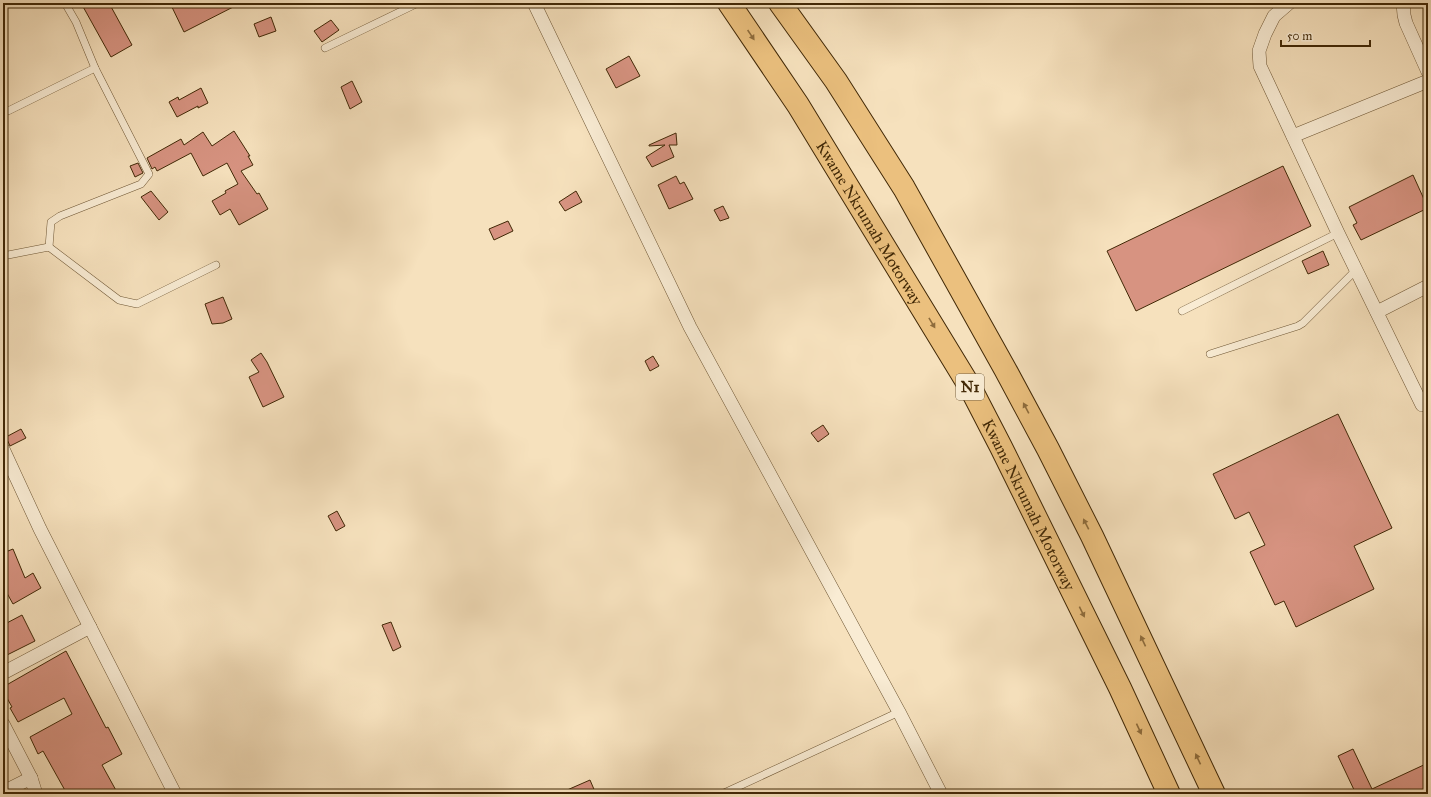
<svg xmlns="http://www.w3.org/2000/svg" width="1431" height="797" font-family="'IM FELL Great Primer',serif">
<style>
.building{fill:#d79381;stroke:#412806}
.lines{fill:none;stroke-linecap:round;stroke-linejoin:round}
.lane-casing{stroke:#6e5634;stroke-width:8}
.street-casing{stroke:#6e5634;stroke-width:14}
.highway-casing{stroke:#412806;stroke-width:24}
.lane{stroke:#f9ecd4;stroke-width:7}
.street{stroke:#f9ecd4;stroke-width:13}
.highway{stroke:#ebc07e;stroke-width:22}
.oneway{fill:#8e6c3c}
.labels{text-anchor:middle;stroke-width:3;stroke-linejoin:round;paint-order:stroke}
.shield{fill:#f9ecd4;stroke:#786344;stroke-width:1}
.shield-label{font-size:15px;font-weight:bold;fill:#412806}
.street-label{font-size:16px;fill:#412806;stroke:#f9ecd4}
</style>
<rect width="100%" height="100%" fill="#f6e1bd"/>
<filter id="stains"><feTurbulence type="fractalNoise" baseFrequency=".005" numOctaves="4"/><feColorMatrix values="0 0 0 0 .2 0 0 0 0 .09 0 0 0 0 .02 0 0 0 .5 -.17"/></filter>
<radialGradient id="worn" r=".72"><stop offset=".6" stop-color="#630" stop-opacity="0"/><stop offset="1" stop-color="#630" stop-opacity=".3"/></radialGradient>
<!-- building -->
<g class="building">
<polygon points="81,3 109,3 132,45 111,57"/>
<polygon points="170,3 241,3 184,32"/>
<polygon points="271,17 276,31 259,37 254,24"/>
<polygon points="331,20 339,30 322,42 314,31"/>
<polygon points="629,56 640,76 616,88 606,69"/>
<polygon points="352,81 362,102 350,109 341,87"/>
<polygon points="201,88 208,103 198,108 198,106 177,117 169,102 178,97 179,100"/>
<polygon points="234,131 250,156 248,156 253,165 241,171 257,194 259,193 268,209 239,225 230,209 220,215 212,201 226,193 225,191 238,184 227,163 203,176 191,153 157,171 155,167 152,169 147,158 181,139 184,145 203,132 212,146"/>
<polygon points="676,133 677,145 669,145 674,157 652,167 646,157 665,145 649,146 649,145"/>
<polygon points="138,163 143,173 135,177 130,166"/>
<polygon points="1283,166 1311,226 1136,311 1107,251"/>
<polygon points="1413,175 1428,208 1361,240 1353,225 1357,223 1349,207"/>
<polygon points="676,176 680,184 684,182 693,199 669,209 658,185"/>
<polygon points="151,191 168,212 159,220 141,197"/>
<polygon points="576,191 582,202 565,211 559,202"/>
<polygon points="723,206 729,218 720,221 714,210"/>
<polygon points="508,221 513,231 494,240 489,229"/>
<polygon points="1323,251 1329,265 1308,274 1302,261"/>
<polygon points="223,297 232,319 223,323 212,324 205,304"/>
<polygon points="261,353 267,362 284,397 263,407 249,377 259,372 251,360"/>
<polygon points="653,356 659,366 650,371 645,361"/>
<polygon points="1338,414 1392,528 1354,546 1374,589 1296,627 1284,601 1275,605 1250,552 1265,545 1249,512 1235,519 1213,474"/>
<polygon points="823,425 829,434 818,442 811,433"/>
<polygon points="21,429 26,438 10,446 6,437"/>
<polygon points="337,511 345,526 336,531 328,516"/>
<polygon points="13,549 25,578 33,573 41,588 13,604 3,586 3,553"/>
<polygon points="22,615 35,641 3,657 3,625"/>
<polygon points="391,622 401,647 393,651 382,625"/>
<polygon points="66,651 106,728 108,727 122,754 102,765 118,794 67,794 43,751 38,754 30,737 72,714 64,698 18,722 10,708 12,707 3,691 3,687"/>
<polygon points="1353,749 1372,789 1428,763 1428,794 1356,794 1338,756"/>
<polygon points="590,780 596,794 558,794"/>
</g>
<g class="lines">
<!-- lane casing -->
<g class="lane-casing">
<g id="lane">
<polyline points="325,48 418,3"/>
<polyline points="3,112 8,111 95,68 76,22 65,3"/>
<polyline points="49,247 51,222 60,216 141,184 149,174 95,68"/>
<polyline points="3,256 49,247 119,300 137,304 216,265"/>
<polyline points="1182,311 1338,233"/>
<polyline points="1210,354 1298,326 1303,323 1356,270"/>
<polyline points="722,794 899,712"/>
</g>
</g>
<!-- street casing -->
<g class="street-casing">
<g id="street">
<polyline points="534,3 690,327 899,712 941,794"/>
<polyline points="1289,3 1274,16 1265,34 1259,51 1260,66 1338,233 1422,405"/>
<polyline points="1403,3 1404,15 1406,23 1428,72"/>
<polyline points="1293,136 1428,81"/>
<polyline points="1377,312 1428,286"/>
<polyline points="3,449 40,529 175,794"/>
<polyline points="3,673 90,627"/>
<polyline points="3,724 31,778 36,794"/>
<polyline points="3,792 31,778"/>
</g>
</g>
<!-- highway casing -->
<g class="highway-casing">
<g id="highway">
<path id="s1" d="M729,3L798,105L970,387L1001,447L1120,688L1169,794"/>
<polyline points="780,3 836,81 904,188 1005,369 1048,449 1092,536 1214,794"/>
</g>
</g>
<!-- lane -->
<use href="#lane" class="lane"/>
<!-- street -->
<use href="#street" class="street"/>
<!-- highway -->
<use href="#highway" class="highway"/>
</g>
<!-- one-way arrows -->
<defs><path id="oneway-solid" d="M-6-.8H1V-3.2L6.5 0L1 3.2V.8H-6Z"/></defs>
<g class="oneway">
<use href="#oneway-solid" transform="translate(751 35) rotate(56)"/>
<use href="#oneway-solid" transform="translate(932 323) rotate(59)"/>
<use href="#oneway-solid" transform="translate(1026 408) rotate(-118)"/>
<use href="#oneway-solid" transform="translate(1086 524) rotate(-117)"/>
<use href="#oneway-solid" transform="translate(1082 612) rotate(64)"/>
<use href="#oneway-solid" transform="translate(1143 641) rotate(-115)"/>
<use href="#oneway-solid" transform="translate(1139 729) rotate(65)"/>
<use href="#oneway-solid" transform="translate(1198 759) rotate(-115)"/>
</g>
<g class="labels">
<!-- shield labels -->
<rect class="shield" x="956" y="374" width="28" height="26" rx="3"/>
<g class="shield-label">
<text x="970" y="392">N1</text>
</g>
<!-- street labels -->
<g class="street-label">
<text dy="6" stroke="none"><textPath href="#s1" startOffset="261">Kwame Nkrumah Motorway</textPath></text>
<text dy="6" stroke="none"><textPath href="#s1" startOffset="585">Kwame Nkrumah Motorway</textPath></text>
</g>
</g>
<!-- margin -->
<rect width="1431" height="797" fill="none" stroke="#f6e1bd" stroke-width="16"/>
<rect x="4" y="4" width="1423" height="789" fill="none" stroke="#412806" stroke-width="2"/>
<rect x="8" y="8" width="1415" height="781" fill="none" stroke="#412806"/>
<!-- scale -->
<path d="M1281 40v6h89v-6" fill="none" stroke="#412806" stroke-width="2"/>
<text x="1287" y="40" font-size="12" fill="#412806" stroke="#f9ecd4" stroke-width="3" paint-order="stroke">50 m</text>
<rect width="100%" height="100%" filter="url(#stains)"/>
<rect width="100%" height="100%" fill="url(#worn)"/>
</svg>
